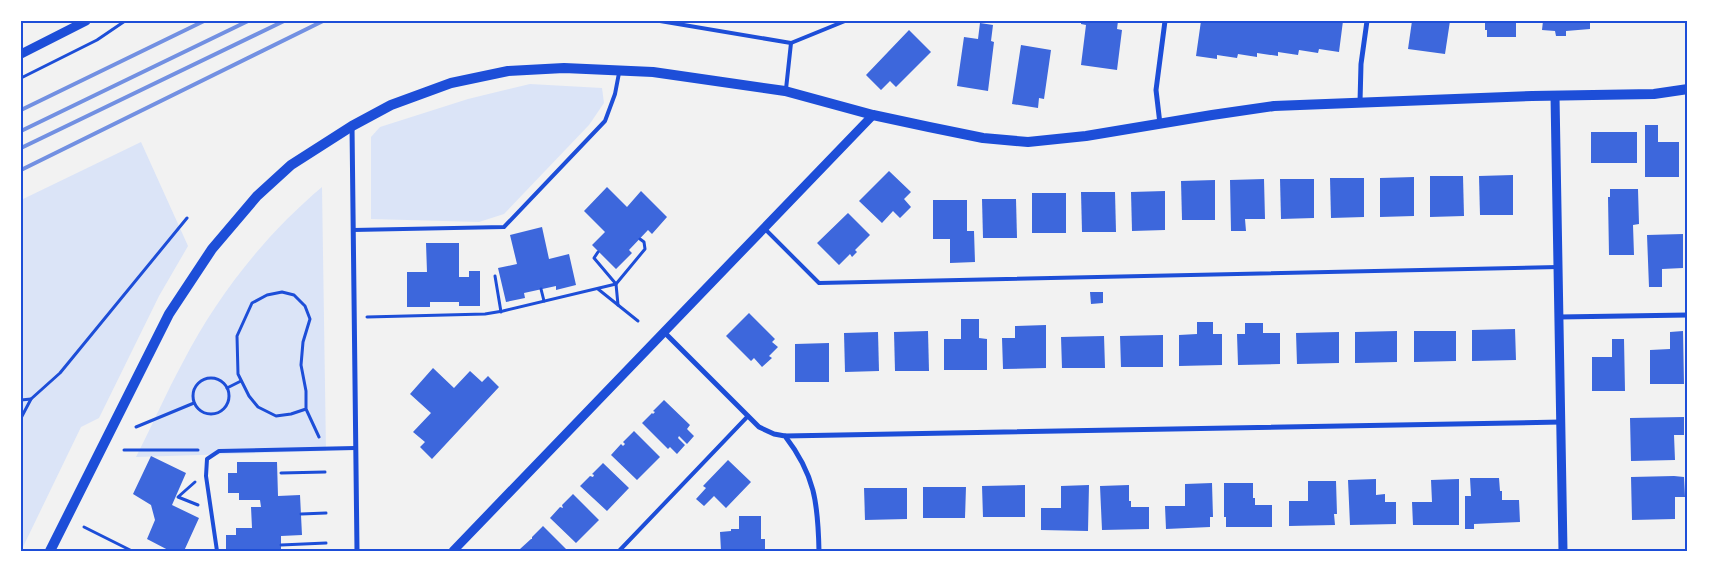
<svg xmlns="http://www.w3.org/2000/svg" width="1709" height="572" font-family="'Nunito Sans',sans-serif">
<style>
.green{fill:#dbe4f7}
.building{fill:#3d67dc}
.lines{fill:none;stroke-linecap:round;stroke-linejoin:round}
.path{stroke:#1d4ed8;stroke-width:3}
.service{stroke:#1d4ed8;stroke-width:4}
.minor{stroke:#1d4ed8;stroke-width:5}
.tertiary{stroke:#1d4ed8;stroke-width:9}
.secondary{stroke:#1d4ed8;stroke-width:10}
.rail{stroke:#7290e2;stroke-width:4}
.neatline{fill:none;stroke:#1d4ed8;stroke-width:2}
</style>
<rect width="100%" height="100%" fill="#f2f2f2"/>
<!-- green -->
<g class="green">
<polygon points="530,84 602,88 604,103 589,125 504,214 479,222 371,219 371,137 380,127 468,99"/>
<polygon points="141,142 188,246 159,296 99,418 81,427 21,551 21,200"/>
<path d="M322,187L326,451L136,457C152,426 166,393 183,362C217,296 265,235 322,187Z"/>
</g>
<!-- building -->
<g class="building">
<polygon points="1081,21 1118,21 1117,29 1122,30 1117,70 1081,65 1086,25 1081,24"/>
<polygon points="1201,21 1222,22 1343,21 1339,52 1319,49 1318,53 1299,50 1298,55 1278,52 1278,56 1257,53 1257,57 1238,54 1237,58 1217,55 1217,59 1196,56"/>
<polygon points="1412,21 1450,21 1445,54 1408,49"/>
<polygon points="1485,21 1516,21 1516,37 1487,37 1487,30 1485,30"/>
<polygon points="1543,21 1590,21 1590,29 1566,31 1566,36 1556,36 1555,31 1542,30"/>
<polygon points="980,23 993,25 991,41 994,42 988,91 957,86 964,37 978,39"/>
<polygon points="909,30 931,52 896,87 890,81 881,90 866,75"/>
<polygon points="1021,45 1051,50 1044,99 1039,98 1038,108 1012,104"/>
<polygon points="1645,125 1658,125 1658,142 1679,142 1679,177 1645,177"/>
<rect x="1591" y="132" width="46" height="31"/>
<polygon points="889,171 911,192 904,199 911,207 900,218 893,211 882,223 859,201"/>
<polygon points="1513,175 1513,215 1480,215 1479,176"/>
<polygon points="1430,176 1463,176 1464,216 1430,217"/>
<polygon points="1414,177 1414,216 1380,217 1380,178"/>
<polygon points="1330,178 1364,178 1364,217 1331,218"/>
<polygon points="1264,179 1265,219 1245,219 1246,231 1231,231 1230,180"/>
<polygon points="1280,179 1314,179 1314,218 1281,219"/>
<polygon points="1215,180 1215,220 1182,220 1181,181"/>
<polygon points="607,187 627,207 641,191 667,217 652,234 648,230 629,250 632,253 616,269 592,245 605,232 584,211"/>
<polygon points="1610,189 1638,189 1639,224 1633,225 1634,255 1609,255 1608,197 1610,197"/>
<polygon points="1165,191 1165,230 1132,231 1131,192"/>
<polygon points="1081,192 1115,192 1116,232 1082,232"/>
<rect x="1032" y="193" width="34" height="40"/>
<polygon points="982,199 1016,199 1017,238 983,238"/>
<polygon points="933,200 967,200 967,231 974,231 975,262 950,263 950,239 933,239"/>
<polygon points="848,213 870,235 855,250 857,252 852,257 850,254 839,265 817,243"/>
<polygon points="542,227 549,259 569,254 576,285 556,290 556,286 524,293 525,298 506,302 498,268 517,264 510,235"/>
<polygon points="1683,234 1683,268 1662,269 1662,287 1649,287 1647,235"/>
<polygon points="426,243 459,243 459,277 469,277 469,271 480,271 480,306 459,306 459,302 430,302 430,307 407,307 407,272 427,272"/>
<polygon points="1090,292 1103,292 1103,303 1091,304"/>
<polygon points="749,313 775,339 772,342 778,347 769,356 772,358 762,367 754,358 751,361 726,336"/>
<polygon points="961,319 979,319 979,338 987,339 987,370 944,370 944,339 961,339"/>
<polygon points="1197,322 1213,322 1213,334 1222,334 1222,365 1179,366 1179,335 1197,334"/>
<polygon points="1245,323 1263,323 1263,333 1280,333 1280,364 1238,365 1237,334 1245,334"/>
<polygon points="1046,325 1046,368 1003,369 1002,338 1015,338 1015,326"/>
<polygon points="1515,329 1516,360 1472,361 1472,330"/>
<polygon points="928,331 929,371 895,371 894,332"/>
<polygon points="1397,331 1397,362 1355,363 1355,332"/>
<polygon points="1414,331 1456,331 1456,361 1414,362"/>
<polygon points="1683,331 1684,384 1650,384 1650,350 1670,349 1670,332"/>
<polygon points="878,332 879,371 845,372 844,333"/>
<polygon points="1339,332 1339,363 1297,364 1296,333"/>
<polygon points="1163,335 1163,367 1121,367 1120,336"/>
<polygon points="1104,336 1105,368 1062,368 1061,337"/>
<polygon points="1612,339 1624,339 1625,391 1592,391 1592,357 1612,357"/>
<polygon points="829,343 829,382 795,382 795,344"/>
<polygon points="433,368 454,388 470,371 482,382 488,376 499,387 432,459 420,447 425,442 413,432 431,413 410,394"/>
<polygon points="664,400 690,425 687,429 694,436 687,444 679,436 678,438 685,445 677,454 670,447 668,449 642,423 652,413 653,414 655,412 653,411"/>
<polygon points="1684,417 1684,435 1674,435 1675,460 1631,461 1630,418"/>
<polygon points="634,431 660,457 637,480 611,455 621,444 623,446 625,444 623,442"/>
<polygon points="151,456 186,473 172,505 199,518 184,551 170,551 147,539 155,520 151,505 133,494"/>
<polygon points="728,460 751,482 726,508 714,496 704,506 696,499 706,488 703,486"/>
<polygon points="237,462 277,462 278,496 300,495 302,535 281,536 281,551 226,551 226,535 236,535 236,528 262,528 252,528 251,507 261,507 260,500 239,500 239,493 228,493 228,473 237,473"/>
<polygon points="603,463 629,488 607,511 580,486 590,476 593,477 594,475 592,474"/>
<polygon points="1674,476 1684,477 1685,497 1675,497 1675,519 1632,520 1631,477"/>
<polygon points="1470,478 1499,478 1500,491 1502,491 1502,500 1519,500 1520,522 1474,524 1474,529 1465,529 1465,496 1471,496"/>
<polygon points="1376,479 1376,495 1385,494 1385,502 1396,502 1396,524 1350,525 1348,480"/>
<polygon points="1459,479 1459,525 1413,525 1412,502 1432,502 1431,480"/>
<polygon points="1308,481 1336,481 1337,514 1334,514 1335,525 1289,526 1289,501 1308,501"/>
<polygon points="1212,483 1213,517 1210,517 1210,527 1166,529 1165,506 1185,506 1185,484"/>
<polygon points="1224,483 1253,483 1253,498 1255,498 1255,505 1272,505 1272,527 1226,527 1226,517 1224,517"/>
<polygon points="1025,485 1025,517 983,517 982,486"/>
<polygon points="1089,485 1088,531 1041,530 1041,508 1061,508 1061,486"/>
<polygon points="1129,485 1129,501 1131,501 1131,507 1149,507 1149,529 1102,530 1100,486"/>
<polygon points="923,487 966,487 965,518 923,518"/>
<polygon points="864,488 907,488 907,519 865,520"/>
<polygon points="573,494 599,520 576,543 550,518 560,507 563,508 562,505"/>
<polygon points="739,516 761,516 761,539 765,539 765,551 721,551 720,532 731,531 731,529 739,529"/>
<polygon points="543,526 568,551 521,551 520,549 531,539 532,539 532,537"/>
</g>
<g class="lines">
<!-- path -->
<g class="path">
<polyline points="21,78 97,40 125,21"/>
<polyline points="598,252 594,258 616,284 618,305"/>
<polyline points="495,276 501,312"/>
<polyline points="541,289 544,301"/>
<polyline points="598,289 638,321"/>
<polyline points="367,317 485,314 503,311 616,284 645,249 644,242 640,239"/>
<circle cx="211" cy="396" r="18"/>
<polyline points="227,388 241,381"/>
<polyline points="21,400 31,399"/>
<polyline points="306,409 291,414 276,416 258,407 249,396 238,374 237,336 252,303 267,295 282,292 294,295 305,306 310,319 303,342 301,365 306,391 306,409 319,437"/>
<polyline points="21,418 31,399 60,373 187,218"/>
<polyline points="136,427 194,403"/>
<polyline points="124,450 198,450"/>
<polyline points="281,473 325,472"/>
<polyline points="195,482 178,497 198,505"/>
<polyline points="301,514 326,513"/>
<polyline points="84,527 132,551"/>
<polyline points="281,545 326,543"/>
</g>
<!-- service -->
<g class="service">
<polyline points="660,21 791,43 786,89"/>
<polyline points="791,43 845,21"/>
<polyline points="765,229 819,283 1558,267"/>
<polyline points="353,230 504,227 605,121 615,94 619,73"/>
<polyline points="217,551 206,476 207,459 219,451 355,448"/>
<polyline points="619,551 748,416"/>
</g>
<!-- minor -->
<g class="minor">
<polyline points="1360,102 1361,64 1367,21"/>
<polyline points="1160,124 1156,90 1165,21"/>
<polyline points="352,126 357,551"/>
<polyline points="1559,317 1688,315"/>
<path d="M664,332L759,427L774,434L785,436C815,475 818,503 819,551"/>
<polyline points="785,436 1561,422"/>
</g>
<!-- tertiary -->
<g class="tertiary">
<polyline points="21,54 86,21"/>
<polyline points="1555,96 1563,551"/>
<polyline points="453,551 873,115"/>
</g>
<!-- secondary -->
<polyline class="secondary" points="50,551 169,314 212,249 257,196 291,165 352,126 391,105 451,83 508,71 564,68 653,72 785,91 873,115 929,127 983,138 1028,142 1086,136 1212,115 1274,106 1532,96 1654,94 1688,89"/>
<!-- rail -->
<g class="rail">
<polyline points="21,110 204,21"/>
<polyline points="21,131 248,21"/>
<polyline points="21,148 284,21"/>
<polyline points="21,170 323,21"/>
</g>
</g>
<!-- border -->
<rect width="1709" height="572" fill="none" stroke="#ffffff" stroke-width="45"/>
<rect x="22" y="22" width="1664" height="528" class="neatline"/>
</svg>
